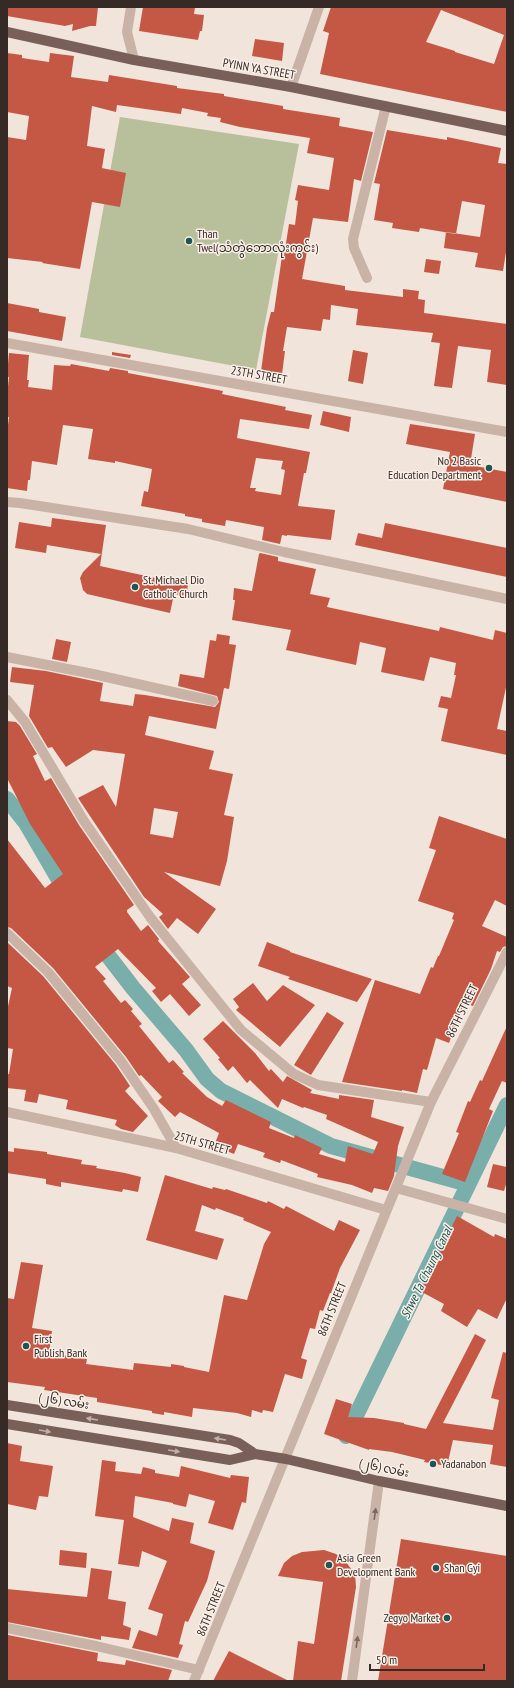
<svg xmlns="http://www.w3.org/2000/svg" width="514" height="1688" font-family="'PT Sans Narrow','Noto Sans Myanmar',sans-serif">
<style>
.green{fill:#b7c09b}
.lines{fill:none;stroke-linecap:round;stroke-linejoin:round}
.canal{stroke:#7aaeab;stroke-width:16}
.building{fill:#c55845;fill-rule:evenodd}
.minor{stroke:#c9b3a7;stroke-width:10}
.major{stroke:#786058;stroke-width:10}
.oneway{fill:#bfafa7}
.oneway2{fill:#786861}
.poi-dot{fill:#1d5755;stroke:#f9efe7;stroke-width:1.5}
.labels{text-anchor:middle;stroke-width:3;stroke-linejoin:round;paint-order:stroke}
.street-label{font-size:12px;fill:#362a27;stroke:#f9efe7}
.poi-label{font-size:12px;fill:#362a27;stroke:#f9efe7;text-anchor:start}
.water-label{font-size:13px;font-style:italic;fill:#1d5755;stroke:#f9efe7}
</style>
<rect width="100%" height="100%" fill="#f1e4db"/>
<!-- green -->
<polygon class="green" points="120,117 299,144 256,370 80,337"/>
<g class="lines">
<!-- canal -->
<g class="canal">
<polyline points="7,799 26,823 69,897"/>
<polyline points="96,940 133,988 186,1050 207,1079 221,1091 331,1146 468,1184"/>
<polyline points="346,1436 507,1105"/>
</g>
</g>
<!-- building -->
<g class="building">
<polygon points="7,7 98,7 96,26 90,26 72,31 73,24 65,26 7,16"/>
<polygon points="143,7 195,7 194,14 204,15 202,31 200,31 198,40 139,31"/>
<path d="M331,7H507V112L320,74L329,33L323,31ZM441,10L504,35L494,64L455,52V51L426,42Z"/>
<polygon points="255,39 284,43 282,61 252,56"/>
<polygon points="7,53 22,55 22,58 49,62 50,53 74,56 71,77 108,82 109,75 177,86 177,88 224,94 224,96 283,106 283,109 340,118 339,126 373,132 361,181 354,179 348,222 313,218 302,279 345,286 345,290 403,297 403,289 419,291 418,299 425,300 424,313 507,324 507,385 487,382 491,350 458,346 452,388 434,386 440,343 431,342 433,333 356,325 358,309 331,305 330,320 323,319 321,331 287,327 283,351 285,351 282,374 261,371 267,328 271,312 274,312 282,256 284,256 289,224 295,225 298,201 295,200 298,185 329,190 334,158 307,153 310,138 240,127 220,122 221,118 207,116 208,113 182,108 181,114 117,105 116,112 92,106 87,146 105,149 102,168 126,173 120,207 92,202 80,269 42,263 43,262 7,258 7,137 26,140 29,116 7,112"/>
<polygon points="387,130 447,140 447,137 501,148 498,163 507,164 507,246 503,271 475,267 478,253 444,248 446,232 480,237 485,205 462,201 456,234 420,228 419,232 392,228 393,223 374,220 380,184 374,183"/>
<polygon points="426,259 441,261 439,274 424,272"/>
<polygon points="7,303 39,309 39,312 66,317 62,341 7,331"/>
<polygon points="353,350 368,353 363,384 348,381"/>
<polygon points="112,352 131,355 130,358 112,355"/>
<path d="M9,353L29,355L27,380H29L28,387L52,390L54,365L70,366L71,364L109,371L110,368L128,371V373L223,391L222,394L286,407L285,410L312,415L309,429L240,419L237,438L310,452L306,473H304L298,506L335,510L331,540L287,535V536L282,535L280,544L262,540L264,527L226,520L225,526L202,522V519L185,516V514L141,506L144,491L148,492L152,469L115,461V463L88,459L93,429L63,425L57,465L32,461L30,480H28L27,491L7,488V433L9,417H7V396L9,377H7V375ZM256,458L283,461L281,469L285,470L281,495L255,491L256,488H250Z"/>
<polygon points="323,411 351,417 349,432 320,425"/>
<polygon points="410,424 475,434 470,465 507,472 507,502 443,489 450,452 406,444"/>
<polygon points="52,518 106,525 100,566 188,585 186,596 174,594 170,613 87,594 83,590 80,578 83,572 101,554 47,545 46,553 15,548 19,522 51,527"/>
<polygon points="385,523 507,548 507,577 355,545 358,533 382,538"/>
<polygon points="260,553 278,557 278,561 316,569 310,594 330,598 327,607 439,631 440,627 493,640 495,630 507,633 507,683 497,729 507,731 507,755 441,741 448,709 438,707 441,696 451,698 456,675 454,675 456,663 430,657 424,681 381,672 386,648 360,642 356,665 286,650 291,630 232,620 235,600 233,600 234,588 252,591 259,554"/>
<path d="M217,634L230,636L229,644L236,645L229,689L224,688L216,729L149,716L145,735L214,751L209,769L233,774L224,815L234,817L227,861L220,886L164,872L216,909L198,934L177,918L168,929L159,917L163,914L144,897L78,798L103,785L116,807L125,754L93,750L66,767L52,747L48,748L29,716L34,685L10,682L12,667L46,671L103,683L100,701L133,706L135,694L145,695L215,707L219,702L217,696L178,686L180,674L204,678L210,640L216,641ZM154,808L178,812L173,838L150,834Z"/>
<polygon points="56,639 71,642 67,662 52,659"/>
<polygon points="7,721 16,722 20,726 37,754 33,756 45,781 51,778 79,825 134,905 127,910 127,912 141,931 148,925 159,939 158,941 190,977 182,984 201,1005 189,1016 170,994 161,1002 152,991 156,988 118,949 95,967 106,979 103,981 121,1003 125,1000 133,1009 131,1011 142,1024 139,1026 169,1063 173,1060 184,1072 182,1073 207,1097 222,1106 226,1100 271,1122 269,1128 294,1138 295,1135 322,1148 319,1154 345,1162 348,1146 373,1154 378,1142 326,1119 327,1115 304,1107 303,1108 282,1099 278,1108 250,1080 247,1083 233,1066 228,1071 218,1059 220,1058 203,1039 223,1021 255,1053 269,1071 271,1069 283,1082 287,1076 312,1090 310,1093 339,1099 339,1095 374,1100 371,1117 404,1127 398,1146 394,1176 388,1191 374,1188 372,1193 352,1185 317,1177 318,1174 281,1160 280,1163 263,1157 265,1153 238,1144 234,1154 214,1146 219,1133 180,1112 175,1117 158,1101 162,1097 141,1075 139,1076 126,1057 53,968 11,928 7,927 7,839 45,888 63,874 30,824 7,778"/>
<polygon points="439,816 507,839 507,906 495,900 482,926 507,937 507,946 503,947 500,952 497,951 491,969 473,1006 464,1003 449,1043 436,1038 427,1070 423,1069 417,1093 402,1090 402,1091 342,1082 375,980 420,994 431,967 433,968 438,956 439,956 454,920 452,919 454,913 418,901 436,850 429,848"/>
<polygon points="7,942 43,976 116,1065 130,1086 125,1091 148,1116 133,1132 121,1129 115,1125 117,1120 66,1109 68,1100 39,1094 37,1103 24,1101 26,1090 7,1088 7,1074 9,1074 13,1049 7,1048 7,1011 12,988 7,986"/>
<polygon points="267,942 290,951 290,952 372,979 357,1002 288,979 290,977 258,966"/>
<polygon points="253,983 267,1001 283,985 315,1005 280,1047 236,1010 239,1007 233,999"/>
<polygon points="327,1012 344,1023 311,1075 294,1065"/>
<polygon points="507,1026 507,1083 502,1081 489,1109 493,1111 465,1182 442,1174 459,1133 456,1132 468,1101 470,1102 480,1080 482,1081"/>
<polygon points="14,1148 47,1152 47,1154 82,1160 81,1164 97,1166 96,1168 125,1173 141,1177 138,1192 123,1189 122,1192 61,1182 61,1187 46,1184 46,1179 7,1173 7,1151 14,1152"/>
<polygon points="493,1164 507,1167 507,1181 504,1191 487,1187"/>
<polygon points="165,1175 212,1189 213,1187 225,1190 226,1189 267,1203 268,1201 284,1209 286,1206 334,1231 339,1220 360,1230 340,1268 331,1293 330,1293 323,1311 320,1310 315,1329 310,1328 301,1358 307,1360 302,1379 285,1374 273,1412 263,1410 262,1413 252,1410 251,1417 237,1413 193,1408 192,1417 164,1412 164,1415 152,1413 152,1411 97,1402 97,1398 44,1390 45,1387 7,1382 7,1298 14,1299 21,1262 43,1265 32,1328 52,1331 49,1353 87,1359 86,1364 133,1370 134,1363 171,1367 171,1364 184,1366 184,1367 209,1372 224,1295 247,1300 264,1244 271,1232 243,1220 244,1218 216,1208 215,1210 202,1205 195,1231 224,1239 217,1260 146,1240"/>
<polygon points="457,1216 494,1237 495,1234 507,1239 507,1298 497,1319 478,1309 467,1327 441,1311 444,1304 420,1291"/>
<polygon points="475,1334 486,1340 443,1423 493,1430 499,1400 491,1398 503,1352 507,1353 507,1467 490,1464 493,1445 453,1440 447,1466 424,1462 425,1460 392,1452 369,1449 369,1450 324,1434 336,1399 352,1404 348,1417 374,1418 404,1423 404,1424 426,1429"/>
<polygon points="7,1443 22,1446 20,1461 53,1466 48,1497 39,1496 36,1510 7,1504"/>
<polygon points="102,1460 116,1462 115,1471 141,1474 143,1467 155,1470 155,1473 179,1477 181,1466 230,1478 231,1475 249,1477 246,1503 242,1502 233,1530 208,1523 215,1501 189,1494 186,1507 173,1504 173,1503 135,1496 133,1517 169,1531 172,1518 194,1523 190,1543 215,1551 207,1581 188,1622 185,1621 179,1644 183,1645 178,1658 132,1648 139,1630 157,1636 163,1614 148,1609 167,1561 142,1551 139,1567 118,1564 124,1520 95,1516"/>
<polygon points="401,1539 507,1556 507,1681 378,1681"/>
<polygon points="60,1550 87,1553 86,1568 59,1565"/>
<polygon points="324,1550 336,1554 346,1562 355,1574 356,1587 341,1681 293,1681 298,1641 314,1644 323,1582 278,1576 284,1563 292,1556 302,1552"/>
<polygon points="91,1568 112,1571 108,1599 126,1602 123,1625 131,1628 129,1640 101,1636 101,1640 7,1622 7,1589 87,1597"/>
<polygon points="8,1635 98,1653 97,1661 125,1665 126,1660 172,1670 168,1681 7,1681"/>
<polygon points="229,1651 289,1681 213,1681"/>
</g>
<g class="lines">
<!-- minor -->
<g class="minor">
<polyline points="131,7 127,32 134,60"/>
<polyline points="291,87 319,7"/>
<polyline points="367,278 354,248 353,239 386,106"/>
<polyline points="7,343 507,432"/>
<polyline points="7,502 20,503 188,529 284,552 507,599"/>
<polyline points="7,657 93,674 213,701"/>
<polyline points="7,700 25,722 84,821 150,917 241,1030 294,1074 318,1085 431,1102"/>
<polyline points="7,933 48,972 121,1061 154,1109 176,1148"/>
<polyline points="7,1112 176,1148 386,1210"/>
<polyline points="396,1188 507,1219"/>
<polyline points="7,1628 96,1646 199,1670"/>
<polyline points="194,1681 431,1102 507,952"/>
<polyline points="352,1681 379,1481"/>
</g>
<!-- major -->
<g class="major">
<polyline points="7,32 134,60 291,87 507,131"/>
<polyline points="7,1405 230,1440 239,1443 255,1454 286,1459 379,1481 507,1506"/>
<polyline points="7,1424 230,1460 255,1454"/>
</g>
</g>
<!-- one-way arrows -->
<defs><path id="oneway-solid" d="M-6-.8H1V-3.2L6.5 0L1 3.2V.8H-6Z"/></defs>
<g class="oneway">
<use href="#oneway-solid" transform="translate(92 1419) rotate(-171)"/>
<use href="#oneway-solid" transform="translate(45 1431) rotate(10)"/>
<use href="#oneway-solid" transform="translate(220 1439) rotate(-171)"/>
<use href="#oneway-solid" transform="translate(174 1451) rotate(9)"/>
</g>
<g class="oneway2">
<use href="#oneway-solid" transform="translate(375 1514) rotate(-82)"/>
<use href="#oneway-solid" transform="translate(357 1642) rotate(-82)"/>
</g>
<!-- markers -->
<g class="poi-dot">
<circle cx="189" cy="241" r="4"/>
<circle cx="489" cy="468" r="4"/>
<circle cx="135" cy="587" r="4"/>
<circle cx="26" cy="1346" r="4"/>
<circle cx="433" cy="1464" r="4"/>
<circle cx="329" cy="1565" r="4"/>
<circle cx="436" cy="1568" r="4"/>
<circle cx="447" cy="1618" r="4"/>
</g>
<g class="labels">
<!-- street labels -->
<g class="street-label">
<text transform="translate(259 69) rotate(10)" y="4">PYINN YA STREET</text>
<text transform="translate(259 375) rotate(10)" y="4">23TH STREET</text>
<text transform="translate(462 1011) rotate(-64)" y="4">86TH STREET</text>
<text transform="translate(202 1143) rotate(16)" y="4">25TH STREET</text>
<text transform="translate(332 1309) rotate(-68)" y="4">86TH STREET</text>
<text transform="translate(64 1401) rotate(9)" y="4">(၂၆) လမ်း</text>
<text transform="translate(384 1468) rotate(12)" y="4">(၂၆) လမ်း</text>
<text transform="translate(211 1609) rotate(-68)" y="4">86TH STREET</text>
</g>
<!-- poi labels -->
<g class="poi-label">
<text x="197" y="238">Than<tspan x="197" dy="14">Twel(သံတွဲဘောလုံးကွင်း)</tspan></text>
<text x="481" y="465" text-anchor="end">No 2 Basic<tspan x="481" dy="14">Education Department</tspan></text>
<text x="143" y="584">St. Michael Dio<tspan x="143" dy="14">Catholic Church</tspan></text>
<text x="34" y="1343">First<tspan x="34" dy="14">Publish Bank</tspan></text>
<text x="441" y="1468">Yadanabon</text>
<text x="337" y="1562">Asia Green<tspan x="337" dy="14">Development Bank</tspan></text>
<text x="444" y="1572">Shan Gyi</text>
<text x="439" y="1622" text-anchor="end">Zegyo Market</text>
</g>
<!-- water labels -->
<g class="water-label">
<text transform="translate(426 1272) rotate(-64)" y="5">Shwe Ta Chaung Canal</text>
</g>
</g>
<!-- border -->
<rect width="514" height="1688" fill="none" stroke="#362a27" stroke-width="16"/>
<!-- scale -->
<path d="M370 1664v6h114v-6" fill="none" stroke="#362a27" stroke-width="2"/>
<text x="376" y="1664" font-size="12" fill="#362a27" stroke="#f9efe7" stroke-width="3" paint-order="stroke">50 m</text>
</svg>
